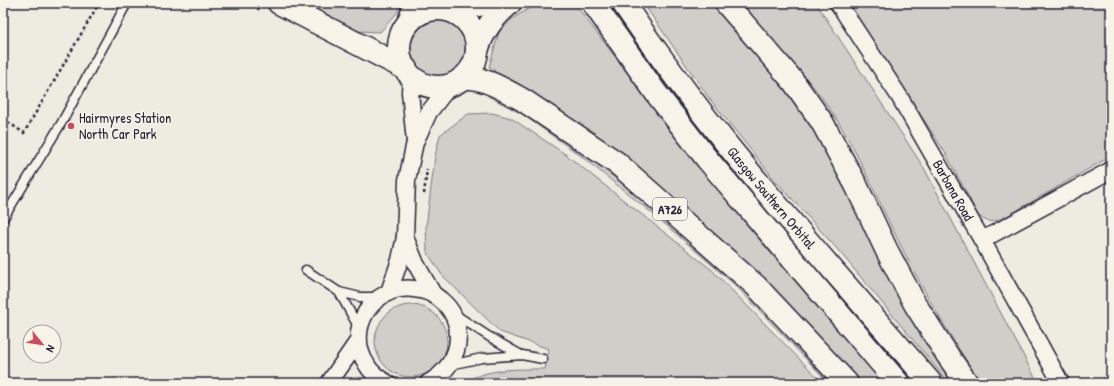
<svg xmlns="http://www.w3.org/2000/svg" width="1114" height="386" font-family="'Patrick Hand',sans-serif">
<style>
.green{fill:#d1cdc9;stroke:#7a7882}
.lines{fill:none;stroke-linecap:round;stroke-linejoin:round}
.lane-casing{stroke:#22223b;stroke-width:11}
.street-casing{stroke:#22223b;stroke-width:19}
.secondary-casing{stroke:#22223b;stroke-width:25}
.highway-casing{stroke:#22223b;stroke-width:25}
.path{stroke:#22223b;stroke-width:2.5;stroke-dasharray:3 3;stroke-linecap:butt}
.lane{stroke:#f7f3e8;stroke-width:8}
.street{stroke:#f7f3e8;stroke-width:16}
.secondary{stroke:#f7f3e8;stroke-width:22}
.highway{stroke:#f7f3e8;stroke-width:22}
.poi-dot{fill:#d1495b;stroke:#f7f3e8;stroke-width:1.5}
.labels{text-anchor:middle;stroke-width:3;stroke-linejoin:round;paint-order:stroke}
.shield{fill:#f7f3e8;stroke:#62616f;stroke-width:1}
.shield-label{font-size:13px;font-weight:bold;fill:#22223b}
.poi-label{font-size:14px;fill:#22223b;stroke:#f7f3e8;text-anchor:start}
.street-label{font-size:14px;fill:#22223b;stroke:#f7f3e8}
</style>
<rect width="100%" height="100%" fill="#eeebe1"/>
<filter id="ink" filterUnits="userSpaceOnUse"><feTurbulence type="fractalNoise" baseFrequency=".025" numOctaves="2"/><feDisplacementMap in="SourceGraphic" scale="8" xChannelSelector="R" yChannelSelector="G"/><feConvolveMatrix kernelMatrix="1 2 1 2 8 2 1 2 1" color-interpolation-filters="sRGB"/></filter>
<g filter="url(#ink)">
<!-- green -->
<g class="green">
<polygon points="302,3 401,3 397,13 380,32 355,31"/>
<polygon points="538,3 574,3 694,160 746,224 883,383 857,383 754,275 494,73 494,69 489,67 499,32 512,19"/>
<polygon points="603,3 614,3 921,383 911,383 754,200 672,98"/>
<polygon points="643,3 716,3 728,24 757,52 794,95 957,383 949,383 838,250 774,179 709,98"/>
<path d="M735,3H816L924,168L1038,383H981C951,338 924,293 900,244C877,199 858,151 830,109C803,70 768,37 735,3Z"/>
<path d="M848,3H1111V156L1009,215C995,221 990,226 978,215L946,154Z"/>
<circle cx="439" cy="49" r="28"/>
<polygon points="488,93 502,100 575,147 632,191 736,281 835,383 829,383 736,286 658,218 581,156 522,114 488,96"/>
<path d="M492,113L511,118L565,154L712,270L823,383H463C487,368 517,369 545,369L549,349L500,332L442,275L427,252L426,227L435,156L440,135L468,114Z"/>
<circle cx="411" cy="341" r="36"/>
</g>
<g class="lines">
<!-- lane casing -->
<g class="lane-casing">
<g id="lane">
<polyline points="3,219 62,122 127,3"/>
<polyline points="306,270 339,292"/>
<polyline points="456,315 488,336 521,355"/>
<polyline points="359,328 339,292 360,297 379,297"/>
<polyline points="450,365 482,358 522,355 543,359"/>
</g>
</g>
<!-- street casing -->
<g class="street-casing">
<g id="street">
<path id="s1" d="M838,3L899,96L982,240L1061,383"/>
<polyline points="411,75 410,92 415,142"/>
<polyline points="405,237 416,264 433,294"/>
<polyline points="982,240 1111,170"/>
<polyline points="389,292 400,260 405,237 407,180 415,142 429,112 451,84"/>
<polyline points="329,383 358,341"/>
<path d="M387,383C380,379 371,373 367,365C344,330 372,284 414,289C424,290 433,293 441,300C453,310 458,322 458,337C458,357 445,374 428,383"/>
</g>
</g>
<!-- secondary casing -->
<g class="secondary-casing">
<g id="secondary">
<polyline points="279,3 406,69"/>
<circle cx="438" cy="48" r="39"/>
<polyline points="448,10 492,3"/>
<path d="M477,51C483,30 494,17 510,3"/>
</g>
</g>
<!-- highway casing -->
<g class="highway-casing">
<g id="highway">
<polyline points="593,3 656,93 707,159 898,383"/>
<path id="s2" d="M623,3C655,50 689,97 725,142C791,224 862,303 931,383"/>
<polyline points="726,3 793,81 822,122 856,185 886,249 915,304 948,356 967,383"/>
<polyline points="409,22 415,3"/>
<path d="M462,78C483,76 505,90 523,100L617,163L687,225L756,286L847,383"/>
</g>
</g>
<!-- path -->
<g class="path">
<polyline points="246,3 261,10"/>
<polyline points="3,119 24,133 99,3"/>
<polyline points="424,194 427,169"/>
</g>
<!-- lane -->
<use href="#lane" class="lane"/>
<!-- street -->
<use href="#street" class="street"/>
<!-- secondary -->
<use href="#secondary" class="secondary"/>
<!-- highway -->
<use href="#highway" class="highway"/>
</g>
</g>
<!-- markers -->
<circle class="poi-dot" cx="71" cy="126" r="4"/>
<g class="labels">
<!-- shield labels -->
<rect class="shield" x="653" y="198" width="34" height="22" rx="3"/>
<g class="shield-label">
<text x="670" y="214">A726</text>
</g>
<!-- poi labels -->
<g class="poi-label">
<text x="79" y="123">Hairmyres Station<tspan x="79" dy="16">North Car Park</tspan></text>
</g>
<!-- street labels -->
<g class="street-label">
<text dy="5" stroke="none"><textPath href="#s1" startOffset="220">Barbana Road</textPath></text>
<text dy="5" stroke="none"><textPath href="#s2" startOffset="245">Glasgow Southern Orbital</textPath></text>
</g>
</g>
<!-- margin -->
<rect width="1114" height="386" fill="none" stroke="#f7f3e8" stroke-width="16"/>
<rect x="8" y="8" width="1098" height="370" fill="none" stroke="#22223b" stroke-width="1.5" filter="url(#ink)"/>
<!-- north arrow -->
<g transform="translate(42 344) rotate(119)"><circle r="19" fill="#f7f3e8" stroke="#a29fa3"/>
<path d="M0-3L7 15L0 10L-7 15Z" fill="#d1495b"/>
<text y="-6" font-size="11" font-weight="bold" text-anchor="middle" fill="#22223b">N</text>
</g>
</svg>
